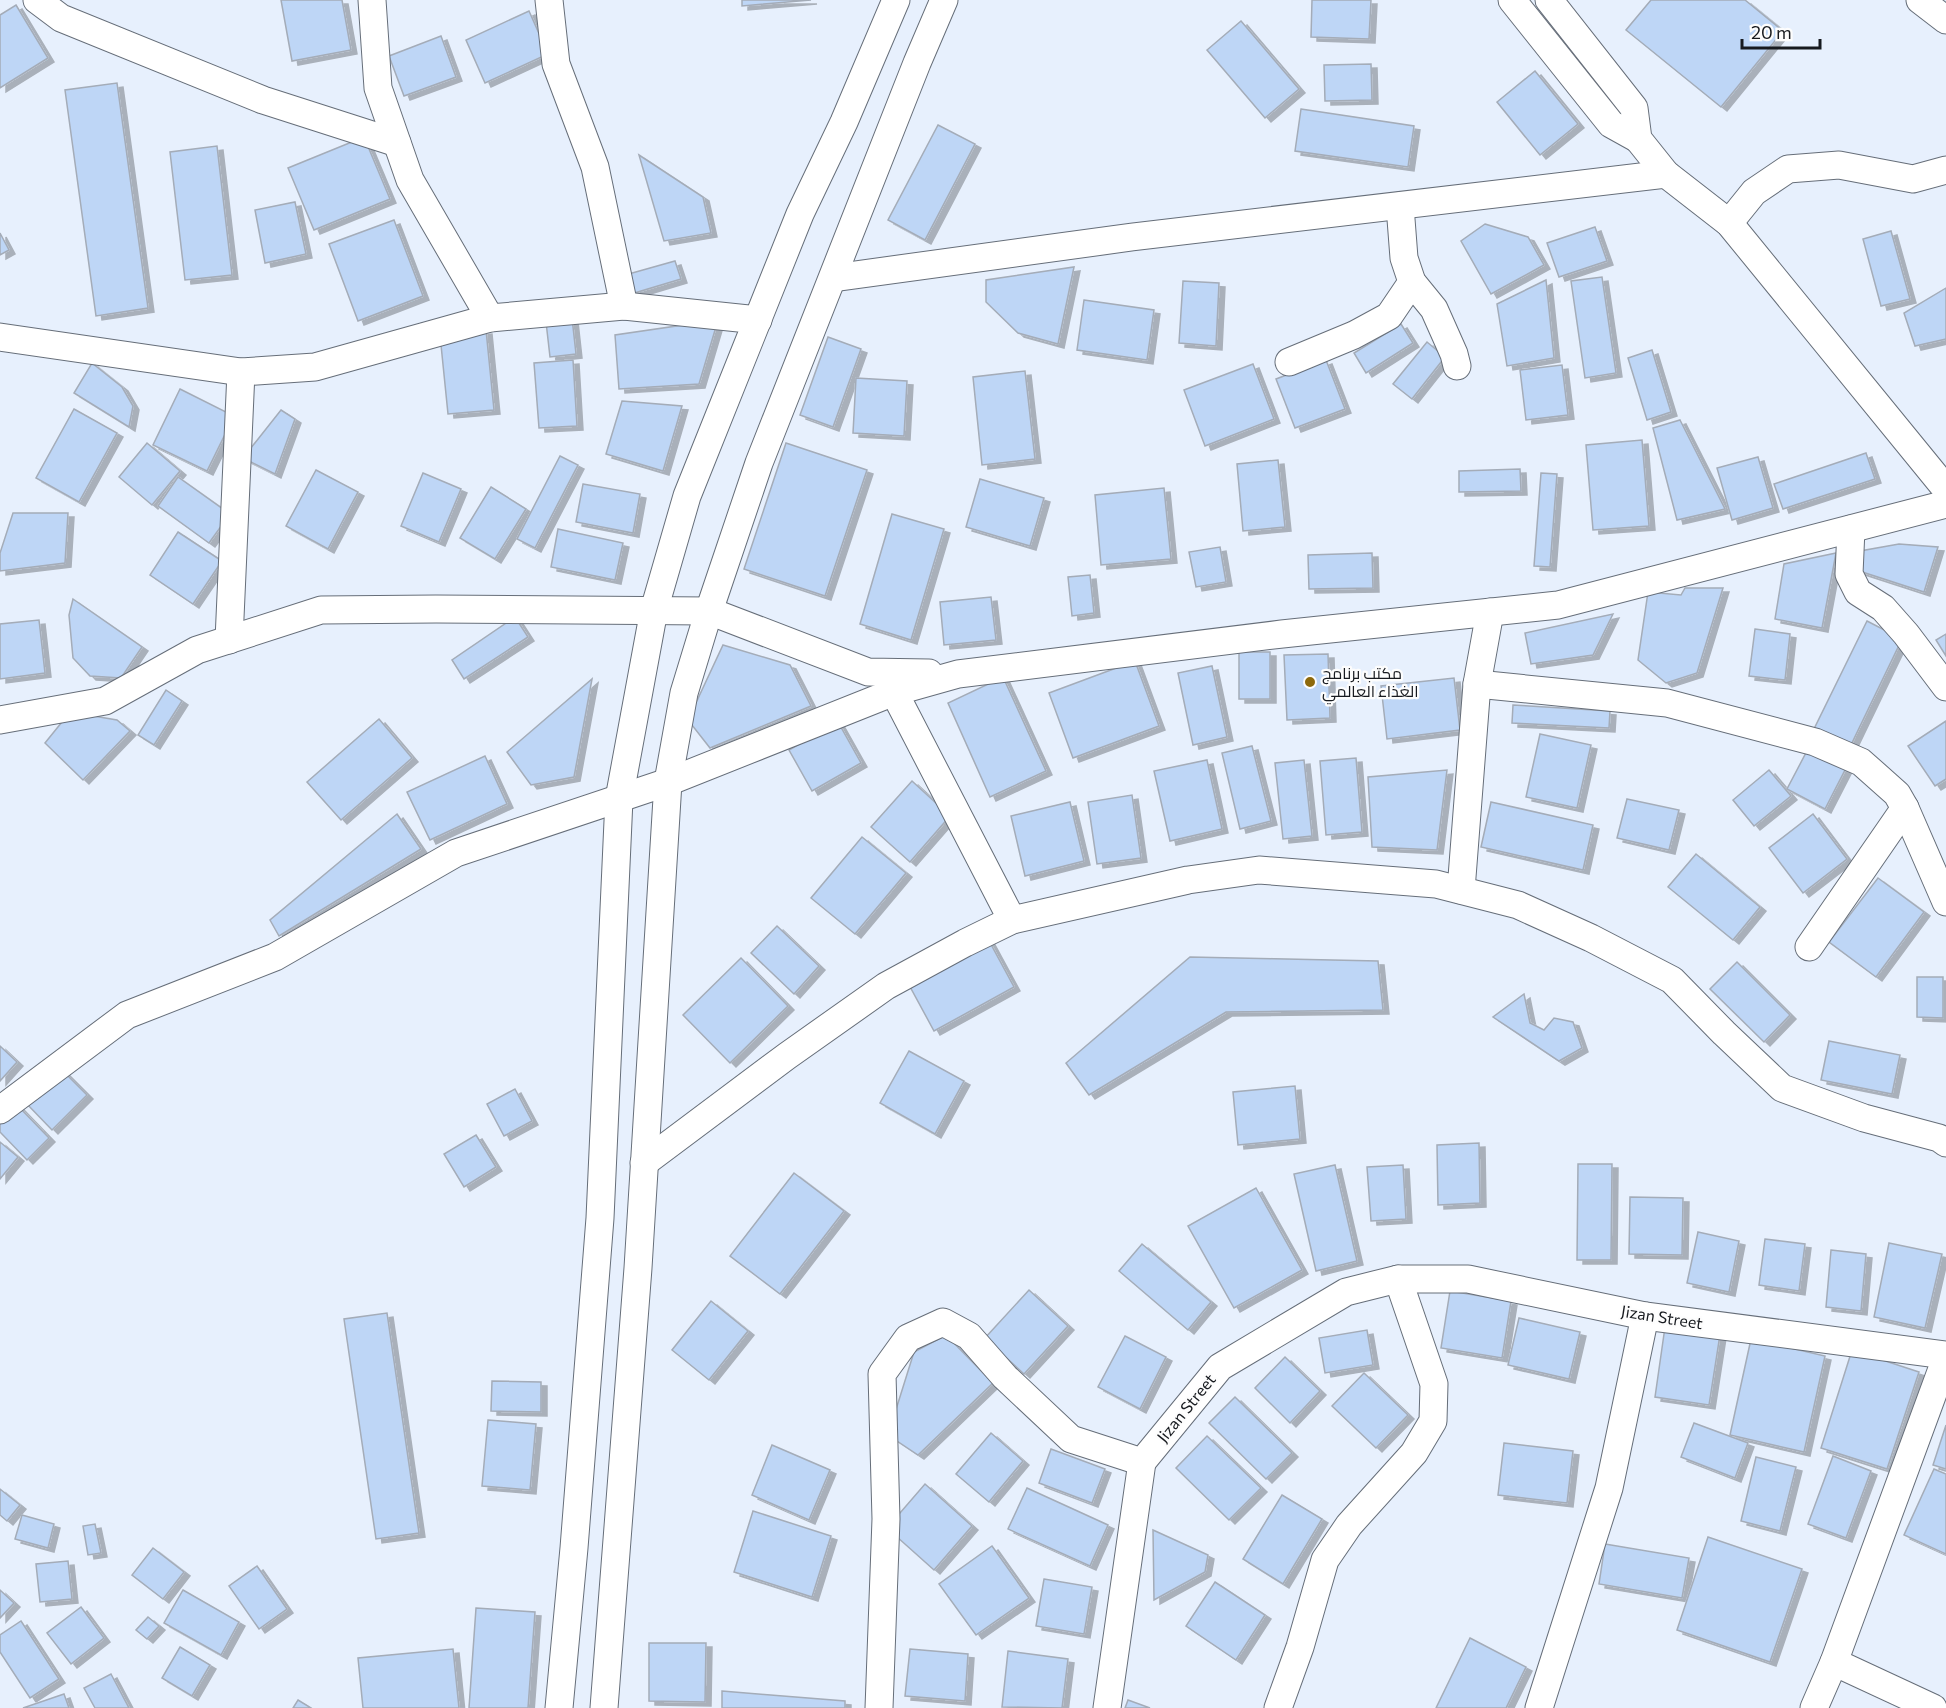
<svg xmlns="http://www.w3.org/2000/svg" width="1946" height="1708" font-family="Commissioner,Cairo,sans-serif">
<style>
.building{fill:#bed6f6;stroke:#a4acb8;stroke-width:1.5;filter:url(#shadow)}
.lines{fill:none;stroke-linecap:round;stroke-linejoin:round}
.minor-casing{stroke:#666e79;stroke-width:29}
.minor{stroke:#fff;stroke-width:27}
.poi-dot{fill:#8d690c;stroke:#fdfdfd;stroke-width:2}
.labels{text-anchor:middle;stroke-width:4.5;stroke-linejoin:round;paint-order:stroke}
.poi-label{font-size:16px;fill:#171a1f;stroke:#fdfdfd;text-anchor:start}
.street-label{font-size:16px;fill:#171a1f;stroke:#fdfdfd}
</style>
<defs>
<filter id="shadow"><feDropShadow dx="6" dy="4" stdDeviation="0" flood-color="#0004"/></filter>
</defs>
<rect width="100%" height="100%" fill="#e7f0fd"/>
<!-- building -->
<g class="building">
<polygon points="281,0 342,0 351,50 292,61"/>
<polygon points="742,0 811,0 742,6"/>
<polygon points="1312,0 1371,0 1369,39 1311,37"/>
<polygon points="1651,0 1745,0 1783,31 1721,107 1626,30"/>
<polygon points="16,5 48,58 0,88 0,15"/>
<polygon points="529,11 548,54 485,83 466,40"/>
<polygon points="1241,21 1299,89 1265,118 1207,50"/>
<polygon points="441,36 456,77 404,96 389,56"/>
<polygon points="1371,64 1372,100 1325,101 1324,65"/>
<polygon points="1535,71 1578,124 1540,155 1497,102"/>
<polygon points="117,83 148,308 96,316 65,90"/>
<polygon points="1301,109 1414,126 1408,167 1295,151"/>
<polygon points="938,125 975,144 925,240 888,220"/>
<polygon points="364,137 390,199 314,230 288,168"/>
<polygon points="217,146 232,275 185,280 170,152"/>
<polygon points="639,155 703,197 711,233 664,241"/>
<polygon points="295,202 306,254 265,263 255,210"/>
<polygon points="394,220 423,296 358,321 329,244"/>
<polygon points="1485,224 1528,237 1544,265 1491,294 1461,241"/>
<polygon points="1595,227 1607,261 1559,277 1547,243"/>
<polygon points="1891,231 1910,299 1881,306 1863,239"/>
<polygon points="0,233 9,250 0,255"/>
<polygon points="675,261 681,279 631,294 625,275"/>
<polygon points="1074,267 1058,344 1018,333 986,302 986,280"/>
<polygon points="1602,277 1616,373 1585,378 1571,281"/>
<polygon points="1546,280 1554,358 1507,366 1497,304"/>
<polygon points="1183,281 1219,283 1216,346 1179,343"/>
<polygon points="1946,288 1946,339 1915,346 1904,313"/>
<polygon points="1084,300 1154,310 1147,360 1077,350"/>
<polygon points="572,318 576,354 550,357 546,322"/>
<polygon points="718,320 699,384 619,389 615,335"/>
<polygon points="1401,324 1413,343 1366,373 1354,353"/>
<polygon points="486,330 494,410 448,414 440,335"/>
<polygon points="828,337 861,349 833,427 800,415"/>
<polygon points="1427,342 1445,357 1412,399 1393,384"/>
<polygon points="1652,350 1671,412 1647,420 1628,358"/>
<polygon points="573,360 577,426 539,428 534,363"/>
<polygon points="1326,360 1345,409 1295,428 1276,379"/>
<polygon points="92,363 122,387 133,406 129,427 74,393"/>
<polygon points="1253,364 1274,419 1205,446 1184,390"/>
<polygon points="1562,365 1568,415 1526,420 1520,370"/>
<polygon points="1025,371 1035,459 982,465 973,377"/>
<polygon points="856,378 907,381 904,436 853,433"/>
<polygon points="180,389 234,416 207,471 153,445"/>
<polygon points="622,401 682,406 663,471 606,454"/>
<polygon points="74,409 117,433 79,502 36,478"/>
<polygon points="281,410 295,419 275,474 243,458"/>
<polygon points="1680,420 1725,509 1677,520 1653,428"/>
<polygon points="1642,440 1649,526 1593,530 1586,445"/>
<polygon points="147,443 180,471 152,505 119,477"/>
<polygon points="786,443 867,470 825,596 744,569"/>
<polygon points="1866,453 1875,479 1783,509 1774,484"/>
<polygon points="560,456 578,465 535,548 517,539"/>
<polygon points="1758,457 1773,508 1732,520 1717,468"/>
<polygon points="1278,460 1285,527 1243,531 1237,464"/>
<polygon points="1520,469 1521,491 1459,492 1459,471"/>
<polygon points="316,470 358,492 328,549 286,526"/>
<polygon points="423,473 461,489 439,542 401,526"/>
<polygon points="1541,473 1557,474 1550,567 1534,566"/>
<polygon points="178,477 230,514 209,543 158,506"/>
<polygon points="980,479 1044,498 1030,546 966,527"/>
<polygon points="583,484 640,494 633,533 576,522"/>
<polygon points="491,487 526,509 495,559 460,538"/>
<polygon points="1164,488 1171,559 1101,565 1095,495"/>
<polygon points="13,513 68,513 65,563 0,571 0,553"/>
<polygon points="892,514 944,529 911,640 860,624"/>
<polygon points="558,529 623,543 615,580 551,567"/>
<polygon points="178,532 222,561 193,604 150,575"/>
<polygon points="1899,544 1938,547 1924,592 1853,569 1860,551"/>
<polygon points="1220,547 1226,582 1196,587 1189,552"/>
<polygon points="1372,553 1373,588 1309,589 1308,555"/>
<polygon points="1836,553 1822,628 1775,619 1784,564"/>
<polygon points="1090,575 1094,613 1072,616 1068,577"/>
<polygon points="1685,588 1723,588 1697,673 1666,683 1638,660 1648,592 1681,595"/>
<polygon points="991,597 996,640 944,645 940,602"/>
<polygon points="73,599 142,647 121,678 90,676 73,658 69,615"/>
<polygon points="1613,614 1593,655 1531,664 1525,633"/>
<polygon points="515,617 528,637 464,679 452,660"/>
<polygon points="39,620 45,673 0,679 0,624"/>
<polygon points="1867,621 1902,639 1849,749 1813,731"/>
<polygon points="1755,629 1790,634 1785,680 1749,676"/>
<polygon points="1946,634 1946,656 1936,640"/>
<polygon points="723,645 790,665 811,706 710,748 688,720"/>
<rect x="1239" y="652" width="31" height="47"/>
<polygon points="1328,654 1330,718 1287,720 1284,655"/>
<polygon points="1135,661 1159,726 1073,758 1049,693"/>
<polygon points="1212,666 1227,737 1193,745 1178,673"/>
<polygon points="1003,677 1046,771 990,797 948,703"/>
<polygon points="1454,678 1460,730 1387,739 1381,686"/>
<polygon points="592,679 574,777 531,785 507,752"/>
<polygon points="166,690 182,701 154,745 138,735"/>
<polygon points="1513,705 1610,711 1609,728 1512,723"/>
<polygon points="70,712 117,720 130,731 83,780 45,743"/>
<polygon points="379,719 412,758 341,820 307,782"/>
<polygon points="1946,721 1946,779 1935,786 1908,746"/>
<polygon points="838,722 861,763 812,791 789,750"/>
<polygon points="1540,734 1591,745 1577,808 1526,797"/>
<polygon points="1252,746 1271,821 1240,829 1222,753"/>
<polygon points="1809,747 1847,766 1825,809 1787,789"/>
<polygon points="485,756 507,804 430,840 407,792"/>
<polygon points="1356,758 1362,832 1326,835 1320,761"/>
<polygon points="1207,760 1222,829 1170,841 1154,771"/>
<polygon points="1304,760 1312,836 1283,839 1275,763"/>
<polygon points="1447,770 1437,850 1372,847 1368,777"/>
<polygon points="1769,770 1791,796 1754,826 1733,800"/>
<polygon points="912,781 950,816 910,862 871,827"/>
<polygon points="1132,795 1141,858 1097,864 1088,802"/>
<polygon points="1627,799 1679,810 1669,850 1617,838"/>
<polygon points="1070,802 1084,861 1025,876 1011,816"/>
<polygon points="1491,802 1593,825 1583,870 1481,847"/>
<polygon points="397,814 421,849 279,936 270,920"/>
<polygon points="1813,814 1847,859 1803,893 1769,848"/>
<polygon points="862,837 906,873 855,934 811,898"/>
<polygon points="1696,854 1760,907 1733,940 1668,887"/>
<polygon points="1878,878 1924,912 1876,977 1829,942"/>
<polygon points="777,926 819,966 794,994 751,953"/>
<polygon points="988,939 1014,987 934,1031 908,983"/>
<polygon points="1190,957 1378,961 1383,1010 1226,1012 1089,1095 1066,1063"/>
<polygon points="741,958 788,1006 730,1063 683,1015"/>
<polygon points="1737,962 1790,1015 1764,1042 1710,989"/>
<polygon points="1917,977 1943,977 1943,1018 1917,1017"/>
<polygon points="1524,994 1530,1023 1544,1030 1554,1018 1573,1022 1582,1048 1559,1061 1493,1017"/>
<polygon points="1829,1041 1900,1055 1892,1094 1821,1080"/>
<polygon points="0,1046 17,1062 0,1081"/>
<polygon points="909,1051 964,1081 935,1134 880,1103"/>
<polygon points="59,1067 87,1095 52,1130 25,1102"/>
<polygon points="1295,1086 1300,1139 1238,1145 1233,1092"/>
<polygon points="515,1089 532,1121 504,1136 487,1104"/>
<polygon points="18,1106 49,1138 27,1160 0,1132 0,1123"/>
<polygon points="476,1135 496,1167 464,1187 444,1154"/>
<polygon points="0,1142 18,1157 0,1179"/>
<polygon points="1479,1143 1480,1203 1438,1205 1437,1145"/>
<polygon points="1578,1164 1612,1164 1611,1260 1577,1260"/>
<polygon points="1335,1165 1357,1261 1316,1271 1294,1174"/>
<polygon points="1403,1165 1406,1219 1371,1221 1367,1167"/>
<polygon points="794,1173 844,1211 780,1294 730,1256"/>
<polygon points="1256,1188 1302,1270 1234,1308 1188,1226"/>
<polygon points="1630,1197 1683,1198 1682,1255 1629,1254"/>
<polygon points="1698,1232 1739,1241 1729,1292 1687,1283"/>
<polygon points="1765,1239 1805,1244 1799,1291 1759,1285"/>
<polygon points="1889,1243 1942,1254 1925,1328 1874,1317"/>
<polygon points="1142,1244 1211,1302 1188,1330 1119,1271"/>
<polygon points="1831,1250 1866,1254 1861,1311 1826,1307"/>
<polygon points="1029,1290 1068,1326 1024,1374 985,1338"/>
<polygon points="1450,1291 1511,1301 1502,1358 1441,1348"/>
<polygon points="711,1301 748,1331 709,1380 672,1350"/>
<polygon points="387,1313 419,1533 376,1539 344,1319"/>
<polygon points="1519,1318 1580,1332 1569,1379 1508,1365"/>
<polygon points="1666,1320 1721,1328 1709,1405 1655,1397"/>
<polygon points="1367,1330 1373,1365 1325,1373 1319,1338"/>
<polygon points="946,1335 993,1383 918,1455 888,1435 914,1352"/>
<polygon points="1125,1336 1166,1357 1140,1409 1098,1387"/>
<polygon points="1751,1339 1825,1356 1804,1452 1730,1435"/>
<polygon points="1852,1350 1919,1372 1887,1469 1821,1448"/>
<polygon points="1285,1357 1320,1391 1290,1423 1255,1388"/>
<polygon points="1364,1373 1408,1415 1376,1448 1332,1406"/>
<polygon points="492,1381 541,1382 541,1412 491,1411"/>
<polygon points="1235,1397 1292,1453 1266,1479 1209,1423"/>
<polygon points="488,1420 536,1424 530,1490 482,1486"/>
<polygon points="1694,1423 1748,1443 1735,1478 1681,1457"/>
<polygon points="1946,1425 1946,1469 1933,1465"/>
<polygon points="991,1433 1023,1461 989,1502 956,1474"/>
<polygon points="1207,1436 1261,1488 1229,1520 1176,1468"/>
<polygon points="1504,1443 1573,1451 1567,1503 1498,1495"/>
<polygon points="772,1445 830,1470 809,1520 752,1495"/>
<polygon points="1051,1449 1105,1469 1092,1503 1039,1483"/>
<polygon points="1833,1456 1871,1471 1846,1538 1808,1524"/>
<polygon points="1756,1457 1796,1467 1780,1531 1741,1521"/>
<polygon points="1934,1469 1946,1474 1946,1554 1904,1535"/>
<polygon points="925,1484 972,1526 934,1570 887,1528"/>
<polygon points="1027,1488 1108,1525 1090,1566 1008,1529"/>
<polygon points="0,1489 20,1505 7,1521 0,1515"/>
<polygon points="1282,1495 1322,1519 1283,1584 1243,1559"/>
<polygon points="753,1511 831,1536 812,1597 734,1572"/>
<polygon points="22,1515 54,1524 48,1548 15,1539"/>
<polygon points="95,1524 101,1553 88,1555 83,1526"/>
<polygon points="1153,1530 1208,1555 1205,1572 1154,1600"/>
<polygon points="1708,1537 1802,1569 1770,1662 1677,1630"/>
<polygon points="1605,1544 1689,1558 1682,1598 1599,1584"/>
<polygon points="992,1546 1029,1598 976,1635 939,1584"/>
<polygon points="153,1548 184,1572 163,1599 132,1575"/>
<polygon points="68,1561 72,1599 40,1602 36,1564"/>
<polygon points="257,1566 287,1609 259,1629 229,1586"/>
<polygon points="1044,1579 1092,1587 1084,1634 1036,1626"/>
<polygon points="1215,1582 1265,1615 1236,1660 1186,1626"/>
<polygon points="0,1590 14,1603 0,1618"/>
<polygon points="183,1590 239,1622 221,1655 164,1623"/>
<polygon points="81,1607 104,1638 71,1664 47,1633"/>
<polygon points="476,1608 535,1612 528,1708 469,1708"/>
<polygon points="148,1617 159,1626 147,1639 136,1630"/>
<polygon points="21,1621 59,1679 30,1698 0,1652 0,1635"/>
<polygon points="1470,1638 1526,1667 1506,1708 1436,1708"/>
<polygon points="649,1643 706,1643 705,1702 649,1701"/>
<polygon points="180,1647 210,1665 192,1696 162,1678"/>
<polygon points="453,1649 459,1708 363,1708 358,1658"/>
<polygon points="910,1649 968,1654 965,1701 905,1696"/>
<polygon points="1008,1651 1068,1659 1062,1708 1002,1707"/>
<polygon points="111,1674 129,1708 95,1708 84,1688"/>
<polygon points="722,1691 845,1701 845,1708 722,1708"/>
<polygon points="64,1694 69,1708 23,1708"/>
<polygon points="298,1700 311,1708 293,1708"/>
<polygon points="1128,1700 1150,1708 1125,1708"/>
</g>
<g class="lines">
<!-- minor casing -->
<g class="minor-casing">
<g id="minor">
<polyline points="37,0 61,18 263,100 397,143"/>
<polyline points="372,0 378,88 410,180 490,318"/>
<polyline points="549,0 556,64 595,167 624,306"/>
<polyline points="1512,0 1611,124 1638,139"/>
<polyline points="1549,0 1634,108 1638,139 1666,174 1729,223 1946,489"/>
<polyline points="1920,0 1946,20"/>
<polyline points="1400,206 1404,258 1412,282 1434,309 1454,354 1457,366"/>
<polyline points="1729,223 1754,192 1788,169 1839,165 1913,179 1946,170"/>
<polyline points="833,278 1132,237 1666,174"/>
<polyline points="0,337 241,372 315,367 490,318 624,306 758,320"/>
<polyline points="1289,362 1354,335 1389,316 1412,282"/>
<polyline points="1851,529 1849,574 1858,592 1883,608 1906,634 1946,687"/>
<polyline points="229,640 241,372"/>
<polyline points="1477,684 1667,703 1815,742 1861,762 1897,794 1905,808 1946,902"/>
<polyline points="894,692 1012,920"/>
<polyline points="0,720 105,701 197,650 321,610 436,609 709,611 868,672 929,673"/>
<polyline points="1461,890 1477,684 1490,612"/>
<polyline points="1809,947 1905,808"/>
<polyline points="0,1110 127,1015 275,957 456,853 668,782 894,692 958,674 1282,634 1558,605 1946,504"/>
<polyline points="644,1163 787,1056 886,986 965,943 1012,920 1188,880 1259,870 1436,884 1518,905 1591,938 1672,980 1724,1033 1782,1088 1864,1118 1939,1138 1946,1143"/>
<polyline points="1834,1662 1933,1708"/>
<polyline points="559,1708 574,1548 600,1218 619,799 654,610 687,496 800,214 844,122 896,0"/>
<polyline points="604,1708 638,1268 668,782 684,693 709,611 759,463 917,63 944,0"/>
<polyline points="879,1708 886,1519 882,1374 908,1338 943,1322 969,1336 1005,1377 1071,1439 1142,1462 1220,1367 1346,1292 1398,1279 1468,1279 1645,1316 1946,1355"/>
<polyline points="1107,1708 1142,1462"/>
<polyline points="1278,1708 1300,1647 1325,1560 1349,1525 1414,1453 1433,1421 1434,1384 1398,1279"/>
<polyline points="1539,1708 1609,1488 1645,1316"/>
<polyline points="1814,1708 1834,1662 1946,1358"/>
</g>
</g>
<!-- minor -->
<use href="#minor" class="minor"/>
</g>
<!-- markers -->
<circle class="poi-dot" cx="1310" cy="682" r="6"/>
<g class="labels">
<!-- poi labels -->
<g class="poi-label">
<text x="1322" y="679">مكتب برنامج<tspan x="1322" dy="18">الغذاء العالمي</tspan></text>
</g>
<!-- street labels -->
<g class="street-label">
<text transform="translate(1662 1317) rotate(9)" y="6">Jizan Street</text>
<text transform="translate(1186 1408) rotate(-51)" y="6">Jizan Street</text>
</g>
</g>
<!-- scale -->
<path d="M1742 39v9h78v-9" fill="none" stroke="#171a1f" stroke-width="3"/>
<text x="1751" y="39" font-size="18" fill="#171a1f" stroke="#fdfdfd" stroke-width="4.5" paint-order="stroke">20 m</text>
</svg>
